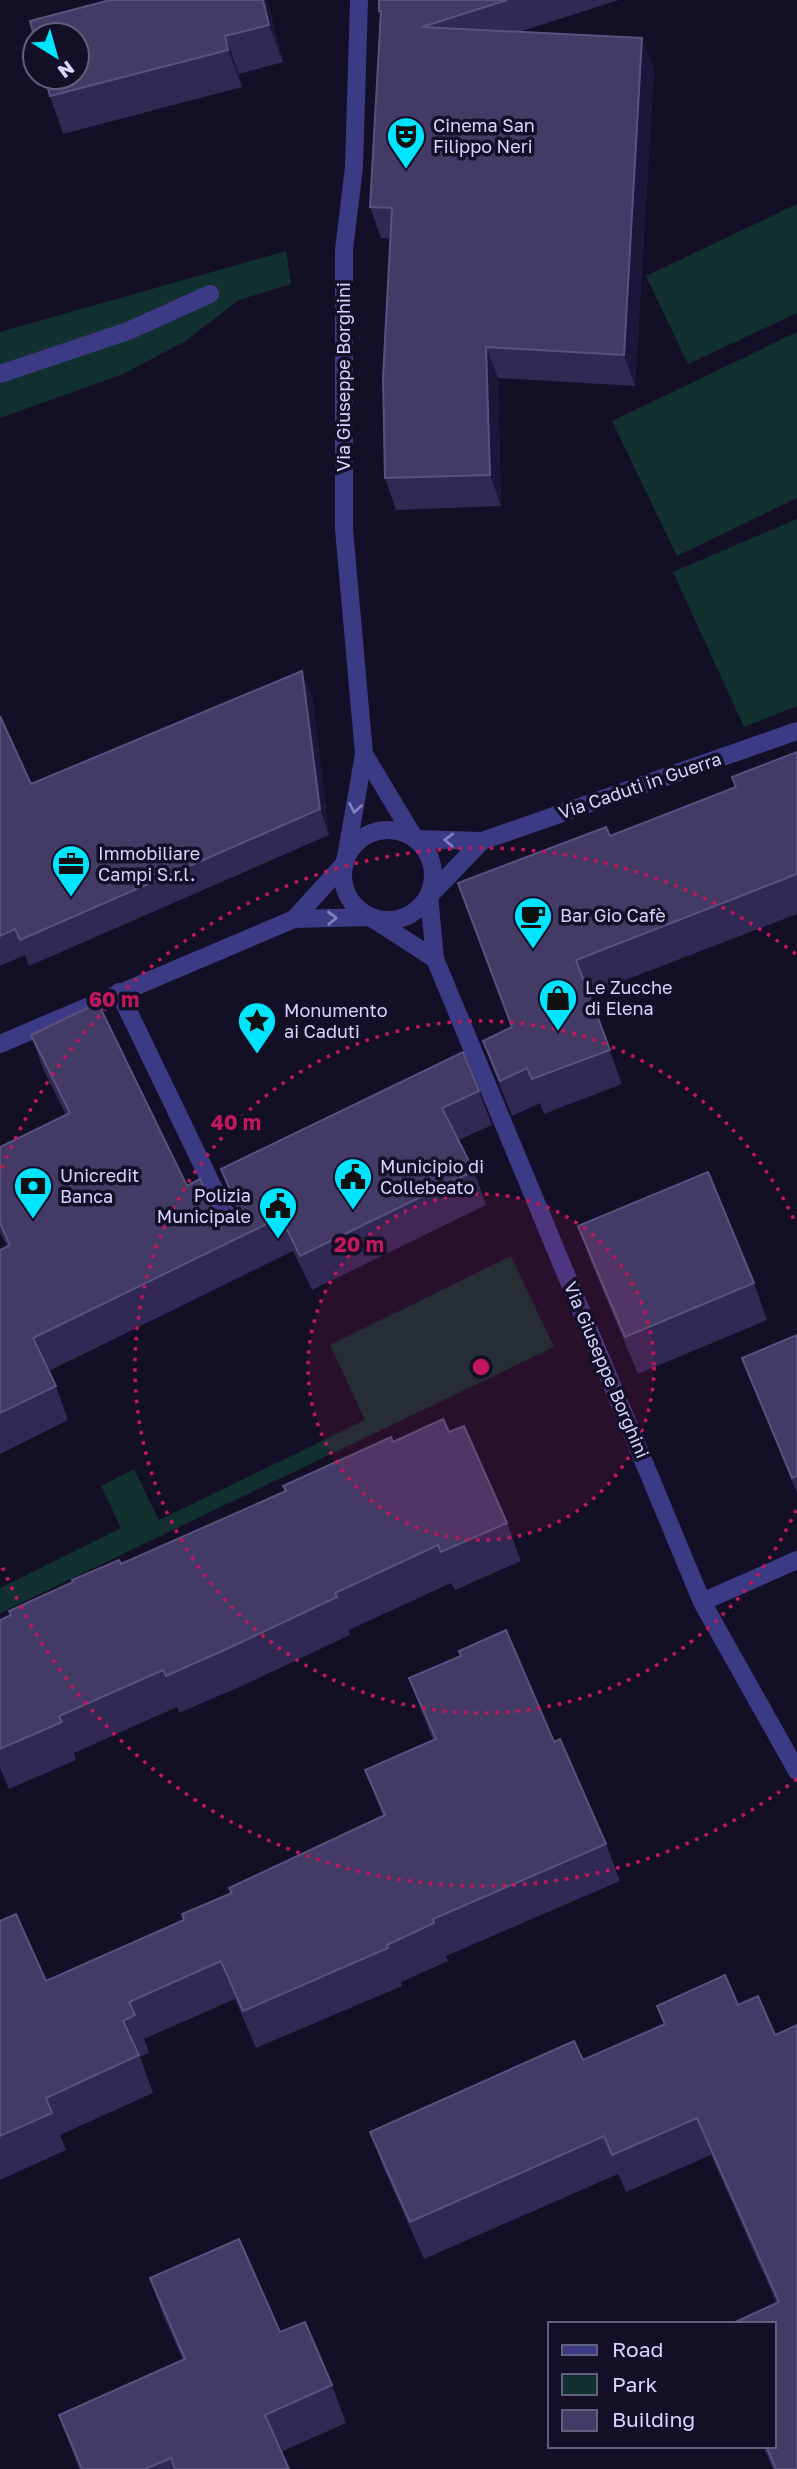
<svg xmlns="http://www.w3.org/2000/svg" width="797" height="2469" font-family="'Golos Text',sans-serif">
<style>
.green{fill:#12302f}
.lines{fill:none;stroke-linecap:round;stroke-linejoin:round}
.minor{stroke:#3d3a85;stroke-width:18}
.wall{fill:#312854}
.shaded-wall{fill:#1d163a}
.building{fill:#433a66;stroke:#5a527e;stroke-width:2}
.oneway{stroke:#837fbc}
.ring{fill:none;stroke:#c2185b;stroke-width:3.5;stroke-dasharray:3.5 7}
.labels{text-anchor:middle;stroke-width:7;stroke-linejoin:round;paint-order:stroke}
.poi-label{font-size:18px;fill:#d9d4ff;stroke:#130f26;text-anchor:start}
.street-label{font-size:18px;fill:#d9d4ff;stroke:#130f26}
.centre{fill:#c2185b;stroke:#130f26;stroke-width:3.5}
.ring-label{font-size:21px;text-anchor:middle;font-weight:bold;fill:#c2185b;stroke:#130f26;stroke-width:7;stroke-linejoin:round;paint-order:stroke}
</style>
<rect width="100%" height="100%" fill="#130f26"/>
<!-- green -->
<g class="green">
<polygon points="797,204 797,313 688,364 646,276"/>
<polygon points="286,251 291,284 239,300 184,342 123,374 0,418 0,332"/>
<polygon points="797,332 797,498 677,556 612,421"/>
<polygon points="797,519 797,706 744,727 673,572"/>
<polygon points="511,1256 554,1347 0,1613 0,1588 121,1528 101,1486 134,1469 159,1520 365,1420 330,1345"/>
</g>
<g class="lines">
<!-- minor -->
<g class="minor">
<polyline points="0,374 128,331 210,294"/>
<polyline points="364,754 415,839"/>
<circle cx="388" cy="875" r="45"/>
<polyline points="415,839 482,841 797,731"/>
<polyline points="431,894 482,841"/>
<polyline points="429,895 435,959 702,1602 797,1771"/>
<polyline points="294,919 345,863 364,754 344,529 344,250 354,167 359,0"/>
<polyline points="119,992 239,1241"/>
<polyline points="0,1044 294,919 370,917 435,959"/>
<polyline points="702,1602 797,1560"/>
</g>
</g>
<!-- wall -->
<g class="wall">
<polygon points="267,0 283,62 239,74 242,87 63,134 50,96"/>
<polygon points="379,0 619,0 519,32 654,69 635,386 498,378 501,506 396,510 385,478 391,239 381,238 370,207 380,16 379,11"/>
<polygon points="312,696 329,835 29,966 25,955 0,966 0,716 31,784"/>
<polygon points="797,752 797,914 589,994 622,1084 544,1114 540,1103 512,1116 496,1076 483,1041 512,1027 610,836 736,787"/>
<polygon points="31,1035 217,1215 226,1221 237,1217 238,1214 221,1169 479,1091 492,1125 459,1140 474,1171 486,1205 312,1290 293,1251 49,1371 56,1386 68,1420 0,1454 0,1250 7,1246 0,1232 0,1147 66,1115 43,1069"/>
<polygon points="578,1226 754,1283 767,1320 638,1374 592,1264"/>
<polygon points="797,1335 797,1493 751,1381 742,1358"/>
<polygon points="449,1432 507,1523 521,1561 455,1590 451,1583 349,1630 350,1635 244,1685 179,1713 177,1707 74,1753 76,1760 9,1789 0,1768 0,1620 11,1615 9,1611 121,1564 285,1492 283,1486 393,1442"/>
<polygon points="409,1678 554,1742 606,1844 620,1881 446,1956 448,1961 401,1982 402,1986 256,2048 235,1999 144,2039 149,2053 140,2057 153,2093 60,2135 66,2150 0,2180 0,1921 46,1981 184,1920 231,1893 383,1816 365,1770 433,1740 423,1715"/>
<polygon points="758,1996 797,2469 773,2469 763,2446 774,2446 777,2304 711,2155 626,2192 618,2174 424,2259 384,2169 370,2132 583,2060 664,2024 657,2006 738,2005"/>
<polygon points="150,2278 280,2332 332,2385 346,2423 281,2452 289,2469 79,2469 59,2415 183,2360 163,2315"/>
</g>
<!-- shaded-wall -->
<g class="shaded-wall">
<polygon points="263,0 267,0 283,62 269,25"/>
<polygon points="225,36 239,74 242,87 228,50"/>
<polygon points="642,38 654,69 635,386 624,355"/>
<polygon points="486,347 498,378 501,506 490,475"/>
<polygon points="302,671 312,696 329,835 320,809"/>
</g>
<!-- building -->
<g class="building">
<polygon points="110,0 263,0 269,25 225,36 228,50 50,96 45,77 77,77 77,35 35,35 35,40 30,21"/>
<polygon points="379,0 507,0 422,27 642,38 624,355 486,347 490,475 385,478 383,378 392,208 370,207 381,11 379,11"/>
<polygon points="302,671 320,809 20,940 15,929 0,936 0,716 31,784"/>
<polygon points="797,752 797,874 576,960 610,1050 532,1079 527,1068 500,1081 483,1041 512,1027 458,883 606,827 610,836 736,787 732,777"/>
<polygon points="98,1003 187,1186 200,1179 217,1215 226,1221 237,1217 239,1210 221,1169 463,1052 479,1091 442,1108 474,1171 300,1256 281,1217 33,1338 56,1386 0,1413 0,1250 10,1245 0,1223 0,1147 70,1113 31,1035"/>
<polygon points="708,1172 754,1283 625,1337 578,1226"/>
<polygon points="797,1335 797,1476 792,1478 742,1358"/>
<polygon points="443,1419 449,1432 464,1426 507,1523 441,1552 438,1545 335,1593 337,1597 231,1647 166,1676 163,1670 59,1716 62,1722 0,1749 0,1620 11,1615 9,1611 73,1582 72,1580 119,1560 121,1564 286,1491 283,1486 391,1437 393,1442"/>
<polygon points="506,1630 554,1742 560,1739 606,1844 433,1919 434,1923 387,1945 388,1948 243,2011 221,1961 129,2002 135,2015 123,2021 139,2055 46,2098 52,2113 0,2136 0,1921 16,1914 46,1981 184,1920 182,1914 232,1893 229,1888 385,1815 365,1770 436,1739 409,1678 461,1656 459,1651"/>
<polygon points="725,1975 738,2005 758,1996 775,2035 797,2025 797,2469 776,2469 766,2446 774,2446 774,2324 731,2324 779,2302 697,2118 612,2155 604,2136 410,2222 370,2132 574,2041 583,2060 665,2024 657,2006"/>
<polygon points="239,2239 280,2332 305,2322 332,2385 265,2415 289,2469 175,2469 171,2458 145,2469 82,2469 59,2415 185,2359 150,2278"/>
</g>
<!-- one-way arrows -->
<defs><path id="oneway-chevron" d="M-2-3.5L2.5 0L-2 3.5" fill="none" stroke-width="1.6" stroke-linecap="round" stroke-linejoin="round" transform="scale(1.75)"/></defs>
<g class="oneway">
<use href="#oneway-chevron" transform="translate(355 808) rotate(100)"/>
<use href="#oneway-chevron" transform="translate(449 840) rotate(-178)"/>
<use href="#oneway-chevron" transform="translate(332 918) rotate(-2)"/>
</g>
<!-- distance rings -->
<circle cx="481" cy="1367" r="173" fill="#c2185b" fill-opacity=".12"/>
<g class="ring">
<circle cx="481" cy="1367" r="173"/>
<path d="M796 1510A346 346 0 1 1 796 1224"/>
<path d="M797 1779A519 519 0 0 1 2 1566M2 1168A519 519 0 0 1 797 955"/>
</g>
<!-- icons -->
<defs>
<g id="theatre-pin" transform="scale(2.0125)"><path d="M0 17L-7.5 6A9.5 9.5 0 1 1 7.5 6Z" fill="#00e5ff" stroke="#130f26"/><path d="M-5-5.5Q0-4 5-5.5V0Q5 5 0 6Q-5 5-5 0ZM-3.3-2.5H-1v1.5H-3.3ZM1-2.5H3.3v1.5H1ZM-2.8 1Q0 5.5 2.8 1Z" fill="#111"/></g>
<g id="office-pin" transform="scale(2.0125)"><path d="M0 17L-7.5 6A9.5 9.5 0 1 1 7.5 6Z" fill="#00e5ff" stroke="#130f26"/><path d="M-6-3h4V-5.5h4V-3h4V5H-6ZM-1-4.5V-3h2v-1.5ZM-6 0V1H6V0Z" fill="#111"/></g>
<g id="cafe-pin" transform="scale(2.0125)"><path d="M0 17L-7.5 6A9.5 9.5 0 1 1 7.5 6Z" fill="#00e5ff" stroke="#130f26"/><path d="M-5.5-4.5H6V0H3Q3 3.5 0 3.5H-2.5Q-5.5 3.5-5.5 0ZM3-3.2v2h1.7v-2ZM-6 4.5H4V6H-6Z" fill="#111"/></g>
<g id="shop-pin" transform="scale(2.0125)"><path d="M0 17L-7.5 6A9.5 9.5 0 1 1 7.5 6Z" fill="#00e5ff" stroke="#130f26"/><path d="M-5-2.5h2.3a2.7 3.5 0 0 1 5.4 0H5L5.5 6h-11ZM-1.5-2.5h3a1.5 2.3 0 0 0-3 0Z" fill="#111"/></g>
<g id="sight-pin" transform="scale(2.0125)"><path d="M0 17L-7.5 6A9.5 9.5 0 1 1 7.5 6Z" fill="#00e5ff" stroke="#130f26"/><path d="M0-6L1.8-2.2L6-1.7L2.9 1.2L3.7 5.4L0 3.3L-3.7 5.4L-2.9 1.2L-6-1.7L-1.8-2.2Z" fill="#111"/></g>
<g id="civic-pin" transform="scale(2.0125)"><path d="M0 17L-7.5 6A9.5 9.5 0 1 1 7.5 6Z" fill="#00e5ff" stroke="#130f26"/><path d="M-.6-6.5H3V-4.5H.6V-3L4-1V1h2V6H-6V1h2V-1L-.6-3ZM-1.2 2.5V6h2.4V2.5Z" fill="#111"/></g>
<g id="bank-pin" transform="scale(2.0125)"><path d="M0 17L-7.5 6A9.5 9.5 0 1 1 7.5 6Z" fill="#00e5ff" stroke="#130f26"/><path d="M-6-4H6V4H-6ZM0-2.3a2.3 2.3 0 1 0 0 4.6a2.3 2.3 0 1 0 0-4.6Z" fill="#111"/></g>
</defs>
<g fill-rule="evenodd">
<use href="#theatre-pin" x="406" y="136"/>
<use href="#office-pin" x="71" y="864"/>
<use href="#cafe-pin" x="533" y="916"/>
<use href="#shop-pin" x="558" y="998"/>
<use href="#sight-pin" x="257" y="1021"/>
<use href="#civic-pin" x="353" y="1177"/>
<use href="#bank-pin" x="33" y="1186"/>
<use href="#civic-pin" x="278" y="1206"/>
</g>
<g class="labels">
<!-- poi labels -->
<g class="poi-label">
<text x="433" y="132">Cinema San<tspan x="433" dy="21">Filippo Neri</tspan></text>
<text x="98" y="860">Immobiliare<tspan x="98" dy="21">Campi S.r.l.</tspan></text>
<text x="560" y="922">Bar Gio Cafè</text>
<text x="585" y="994">Le Zucche<tspan x="585" dy="21">di Elena</tspan></text>
<text x="284" y="1017">Monumento<tspan x="284" dy="21">ai Caduti</tspan></text>
<text x="380" y="1173">Municipio di<tspan x="380" dy="21">Collebeato</tspan></text>
<text x="60" y="1182">Unicredit<tspan x="60" dy="21">Banca</tspan></text>
<text x="251" y="1202" text-anchor="end">Polizia<tspan x="251" dy="21">Municipale</tspan></text>
</g>
<!-- street labels -->
<g class="street-label">
<text transform="translate(344 377) rotate(-90)" y="6">Via Giuseppe Borghini</text>
<text transform="translate(640 786) rotate(-19)" y="6">Via Caduti in Guerra</text>
<text transform="translate(606 1370) rotate(67)" y="6">Via Giuseppe Borghini</text>
</g>
</g>
<circle cx="481" cy="1367" r="10" class="centre"/>
<g class="ring-label">
<text x="114" y="1007">60 m</text>
<text x="236" y="1130">40 m</text>
<text x="359" y="1252">20 m</text>
</g>
<!-- legend -->
<rect x="548" y="2322" width="228" height="126" fill="#130f26" stroke="#625e7d" stroke-width="2"/>
<rect x="562" y="2345" width="35" height="10" fill="#3d3a85" stroke="#625e7d" stroke-width="2"/>
<text x="612" y="2357" font-size="21" fill="#d9d4ff">Road</text>
<rect x="562" y="2374" width="35" height="21" fill="#12302f" stroke="#625e7d" stroke-width="2"/>
<text x="612" y="2392" font-size="21" fill="#d9d4ff">Park</text>
<rect x="562" y="2410" width="35" height="21" fill="#433a66" stroke="#625e7d" stroke-width="2"/>
<text x="612" y="2427" font-size="21" fill="#d9d4ff">Building</text>
<!-- north arrow -->
<g transform="translate(56 56) rotate(143)"><circle r="33" fill="#130f26" stroke="#625e7d" stroke-width="2"/>
<path d="M0-5L12 26L0 18L-12 26Z" fill="#00e5ff"/>
<text y="-10" font-size="19" font-weight="bold" text-anchor="middle" fill="#d9d4ff">N</text>
</g>
</svg>
